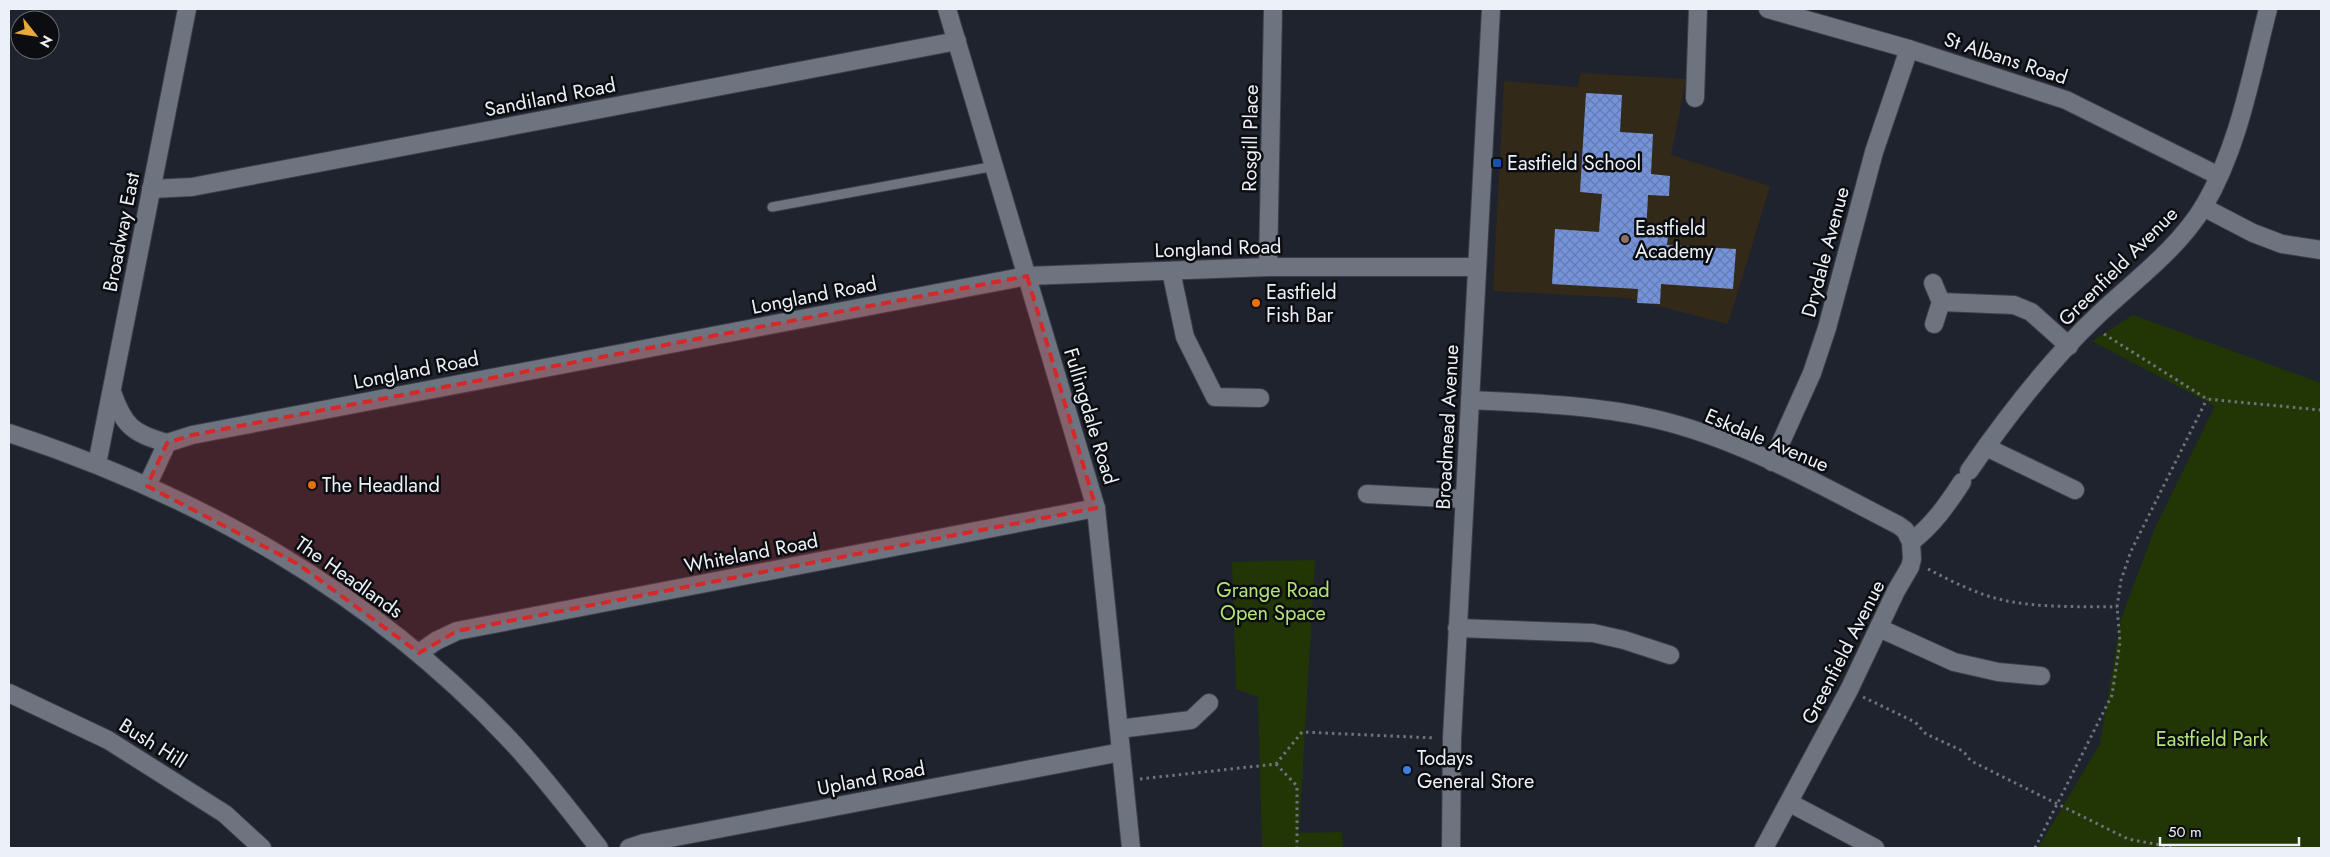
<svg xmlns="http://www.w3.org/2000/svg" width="2330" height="857" font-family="Jost,sans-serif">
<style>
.education{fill:#332919}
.park{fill:#223504}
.building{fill:url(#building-cross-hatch)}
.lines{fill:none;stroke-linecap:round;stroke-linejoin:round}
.service-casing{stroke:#3b3f48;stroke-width:11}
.minor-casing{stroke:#3b3f48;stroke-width:20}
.path{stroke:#6f737c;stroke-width:3;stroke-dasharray:2.5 4;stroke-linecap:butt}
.service{stroke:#6e7380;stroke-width:9}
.minor{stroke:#6e7380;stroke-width:18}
.marked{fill:#d62828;fill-opacity:0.2;stroke:#d62828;stroke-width:4;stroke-dasharray:10 6;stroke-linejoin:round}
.transit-dot{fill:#1a4fb4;stroke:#0b0d11;stroke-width:2}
.education-dot{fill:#8d6e63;stroke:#0b0d11;stroke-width:2}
.food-dot{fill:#e8710a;stroke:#0b0d11;stroke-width:2}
.shop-dot{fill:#3f7fe0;stroke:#0b0d11;stroke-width:2}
.labels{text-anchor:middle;stroke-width:5;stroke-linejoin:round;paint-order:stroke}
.street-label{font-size:20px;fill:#ecf0f7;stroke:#0b0d11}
.poi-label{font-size:20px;fill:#ecf0f7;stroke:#0b0d11;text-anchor:start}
.park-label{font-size:20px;fill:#b3e37a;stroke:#0b0d11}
</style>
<defs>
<pattern id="building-cross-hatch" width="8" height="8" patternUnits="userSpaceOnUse" patternTransform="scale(1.25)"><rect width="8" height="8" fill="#7493db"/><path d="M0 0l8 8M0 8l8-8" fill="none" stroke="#667cb0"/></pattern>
</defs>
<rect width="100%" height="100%" fill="#1f232e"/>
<!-- education -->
<polygon class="education" points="1581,73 1686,79 1671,155 1770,186 1728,324 1628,298 1493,291 1504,81 1577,87"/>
<!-- park -->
<g class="park">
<polygon points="2133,315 2321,383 2321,848 2038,848 2100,744 2121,619 2155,528 2215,406 2092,341"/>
<polygon points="1315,560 1299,833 1342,832 1343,848 1262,848 1258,697 1236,689 1232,562"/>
</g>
<!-- building -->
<polygon class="building" points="1586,93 1622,95 1620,132 1653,134 1651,174 1670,176 1669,196 1648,195 1646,235 1668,236 1667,245 1736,249 1733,289 1661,284 1660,304 1637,303 1638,289 1552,284 1555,229 1599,232 1602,194 1580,192"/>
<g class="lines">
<!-- service casing -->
<g class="service-casing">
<polyline id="service" points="772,207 995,166"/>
</g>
<!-- minor casing -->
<g class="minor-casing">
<g id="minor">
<polyline points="947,9 1096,508 1131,848"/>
<polyline points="1768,9 1909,49 2066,100 2219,176"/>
<polyline points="1695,98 1698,9"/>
<polyline points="151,189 192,187 957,41"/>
<polyline points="2203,207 2253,233 2282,244 2321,250"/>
<polyline points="1268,267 1273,9"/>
<polyline points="1171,271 1185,337 1215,397 1260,398"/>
<polyline points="1933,283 1941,302 1934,324"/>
<polyline points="1941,302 2014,305 2031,312 2069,346"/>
<path d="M112,392C124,426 132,433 167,443"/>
<path d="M1470,400C1532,403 1595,405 1655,419C1741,439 1820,485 1898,525L1905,530L1911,542"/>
<path d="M9,433C200,496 371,592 510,740C542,774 570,811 599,848"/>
<polyline points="1986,447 2075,490"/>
<polyline points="1772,462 1812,373 1827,328 1874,152 1909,49"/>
<polyline points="97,464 187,9"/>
<path d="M1969,471C2007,416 2050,360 2099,314C2136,279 2177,250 2204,206C2239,146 2251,75 2268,9"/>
<polyline points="147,486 167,443 192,435 1027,276 1268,267 1476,267"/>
<polyline points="1367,494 1464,499"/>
<polyline points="1457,628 1593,633 1624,640 1670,655"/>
<polyline points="1879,628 1954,662 1998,672 2041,676"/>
<polyline points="419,653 436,641 457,631 1096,508"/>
<polyline points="9,693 108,740 225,814 262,848"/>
<polyline points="1119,729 1191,720 1209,703"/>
<polyline points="1790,803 1875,848"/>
<polyline points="629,848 644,843 1121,752"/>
<polyline points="1451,848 1452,738 1491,9"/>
<path d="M1764,848L1849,690L1896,591L1910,567L1912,559L1911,542C1933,525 1947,505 1962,482"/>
</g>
</g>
<!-- path -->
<g class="path">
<polyline points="2104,334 2207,399 2321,410"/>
<path d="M1928,569C1947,579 1967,589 1988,596C2029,609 2075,606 2117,607"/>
<polyline points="1863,697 1915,722 1926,734 1963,751 1971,761 2128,839 2176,848"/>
<polyline points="1276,764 1297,786 1297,848"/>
<polyline points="1140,779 1276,764 1302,732 1435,738"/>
<polyline points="2035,848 2112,695 2120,642 2117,607 2121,580 2131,551 2207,399"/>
</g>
<!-- service -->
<use href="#service" class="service"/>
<!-- minor -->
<use href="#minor" class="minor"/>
</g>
<!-- marked area -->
<path class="marked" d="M1027,276L1096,508L457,631L419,653L298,564L147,486L167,443L192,435Z"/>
<!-- markers -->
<rect class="transit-dot" x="1492" y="158" width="10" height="10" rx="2.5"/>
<circle class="education-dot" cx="1625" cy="239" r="5"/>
<g class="food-dot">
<circle cx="1256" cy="303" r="5"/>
<circle cx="312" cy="485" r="5"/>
</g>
<circle class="shop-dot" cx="1407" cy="770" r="5"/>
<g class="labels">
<!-- street labels -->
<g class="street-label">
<text transform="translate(2006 58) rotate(18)" y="7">St Albans Road</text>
<text transform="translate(550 97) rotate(-11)" y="7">Sandiland Road</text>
<text transform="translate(1250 138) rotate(-89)" y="7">Rosgill Place</text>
<text transform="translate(121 232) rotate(-79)" y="7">Broadway East</text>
<text transform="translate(1218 248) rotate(-2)" y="7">Longland Road</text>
<text transform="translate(1825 252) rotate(-75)" y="7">Drydale Avenue</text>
<text transform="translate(2118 266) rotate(-45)" y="7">Greenfield Avenue</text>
<text transform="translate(814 295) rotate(-11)" y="7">Longland Road</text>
<text transform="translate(416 370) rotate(-11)" y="7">Longland Road</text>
<text transform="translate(1091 416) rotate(73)" y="7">Fullingdale Road</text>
<text transform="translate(1447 427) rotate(-87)" y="7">Broadmead Avenue</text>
<text transform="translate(1767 440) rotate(23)" y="7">Eskdale Avenue</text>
<text transform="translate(751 553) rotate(-11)" y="7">Whiteland Road</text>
<text transform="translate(349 577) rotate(35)" y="7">The Headlands</text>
<text transform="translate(1843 652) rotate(-63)" y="7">Greenfield Avenue</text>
<text transform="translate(153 743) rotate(32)" y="7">Bush Hill</text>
<text transform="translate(871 778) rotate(-11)" y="7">Upland Road</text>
</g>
<!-- poi labels -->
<g class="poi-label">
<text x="1507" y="170">Eastfield School</text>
<text x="1635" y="235">Eastfield<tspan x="1635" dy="23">Academy</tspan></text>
<text x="1266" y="299">Eastfield<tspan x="1266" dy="23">Fish Bar</tspan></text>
<text x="322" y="492">The Headland</text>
<text x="1417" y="765">Todays<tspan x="1417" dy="23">General Store</tspan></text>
</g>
<!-- park labels -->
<g class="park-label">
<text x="1273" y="597">Grange Road<tspan x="1273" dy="23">Open Space</tspan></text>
<text x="2212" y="746">Eastfield Park</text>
</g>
</g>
<!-- border -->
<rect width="2330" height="857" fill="none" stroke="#ecf0f7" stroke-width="20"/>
<!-- north arrow -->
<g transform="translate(35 35) rotate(120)"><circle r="24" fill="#0b0d11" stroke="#65686d"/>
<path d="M0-4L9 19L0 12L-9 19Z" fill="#eaaa39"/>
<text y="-8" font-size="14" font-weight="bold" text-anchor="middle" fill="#ecf0f7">N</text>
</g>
<!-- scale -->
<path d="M2160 837v8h139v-8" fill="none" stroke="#ecf0f7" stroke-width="2.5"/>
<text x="2168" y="837" font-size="15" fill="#ecf0f7" stroke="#0b0d11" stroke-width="4" paint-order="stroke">50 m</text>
</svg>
